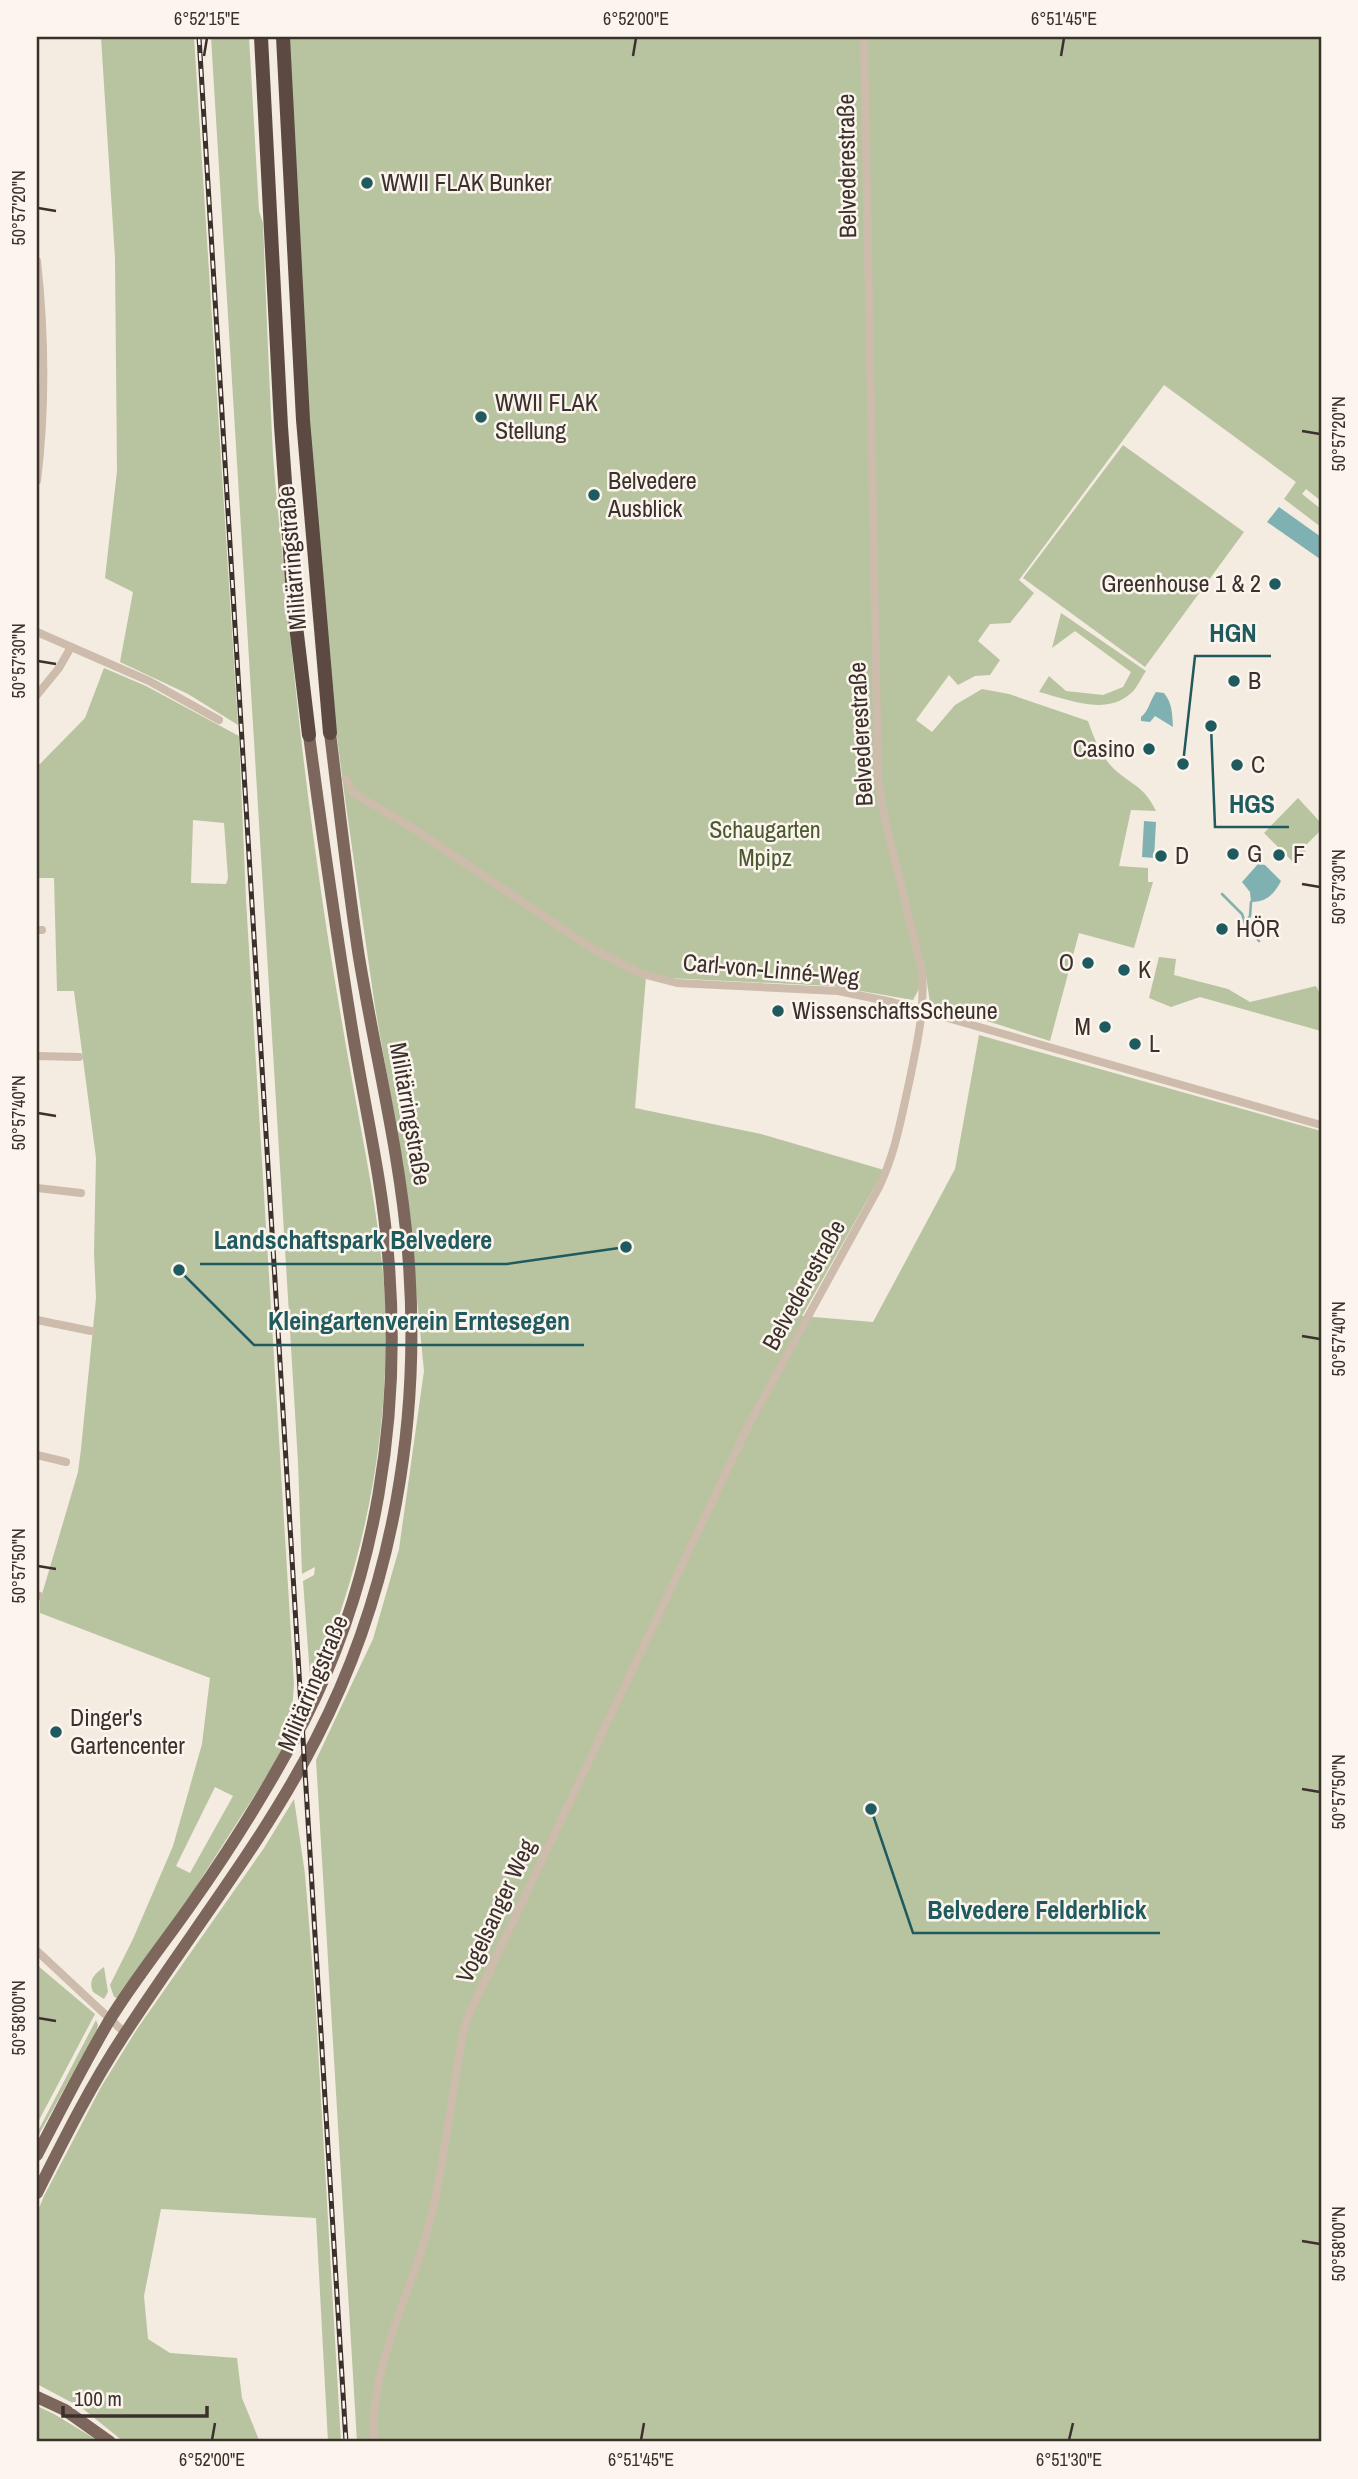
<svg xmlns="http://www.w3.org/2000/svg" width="1358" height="2479" font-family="'Archivo Narrow',sans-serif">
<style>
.green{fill:#b8c4a0;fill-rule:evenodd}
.water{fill:#7fb0b2}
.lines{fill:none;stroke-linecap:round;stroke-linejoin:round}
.stream{stroke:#7fb0b2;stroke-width:2.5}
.street{stroke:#cdbbac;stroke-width:8}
.primary{stroke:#7d675c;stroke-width:12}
.highway{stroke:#5c4a42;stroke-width:14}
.rail-casing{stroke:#3b302b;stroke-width:5}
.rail{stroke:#fbf5ee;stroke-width:2.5;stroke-dasharray:8;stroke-linecap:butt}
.ticks{fill:none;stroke:#3b302b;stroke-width:2.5}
.poi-dot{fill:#1f5a5e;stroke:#fbf5ee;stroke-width:2.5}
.labels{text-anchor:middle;stroke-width:5;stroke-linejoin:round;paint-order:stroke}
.street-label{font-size:24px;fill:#3b302b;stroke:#fbf5ee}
.poi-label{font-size:24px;fill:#3b302b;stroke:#fbf5ee;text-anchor:start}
.park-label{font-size:24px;fill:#4a5a2e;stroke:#fbf5ee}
.leader{fill:none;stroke:#1f5a5e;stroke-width:2.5}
.callout-dot{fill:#1f5a5e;stroke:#fbf5ee;stroke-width:2.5}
.callout-label{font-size:26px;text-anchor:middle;font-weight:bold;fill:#1f5a5e;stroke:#fbf5ee;stroke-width:5;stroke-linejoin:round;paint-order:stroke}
.neatline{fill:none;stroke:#3b302b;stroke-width:2.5}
.ticks-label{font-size:18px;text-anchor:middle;fill:#3b302b}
</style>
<rect width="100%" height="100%" fill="#f4ebe1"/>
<!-- green -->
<g class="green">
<polygon points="101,37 194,37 238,725 188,694 120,662 133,592 105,578 117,471 115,258"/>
<path d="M211,37H249L259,211L263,223C266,300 269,378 273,455C276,497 281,539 285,581C293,668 302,754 314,841C325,924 339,1008 354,1091C369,1173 387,1258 386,1342C384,1467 359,1576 311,1690L303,1581L314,1575L315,1567L302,1574L298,1462Z"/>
<path d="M288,37H1321V501L1306,489L1302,494L1321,509V527L1284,499L1296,482L1164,385L1019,580L1034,593L1010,623L990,624L978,641L1000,660L990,675L975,676L958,685L949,675L916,720L932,732L955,705L982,689L1009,694L1088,721C1094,738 1100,755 1114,769C1133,786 1144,786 1156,811L1131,810L1119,866L1148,868V882H1153L1134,948L1079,933L1050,1041L930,1003L924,963L919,989L913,1000L832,986L646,977L635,1108L761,1134L884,1170L802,1316L873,1322L955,1169L979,1035L1321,1131V2442H357L316,1760L373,1639L399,1549L424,1371L405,1178L375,1007L346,806L336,730L314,519Z"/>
<polygon points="1123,445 1244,532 1145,667 1023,578"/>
<path d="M1061,613L1146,671C1141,678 1137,689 1130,694C1105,716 1067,699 1039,692L1049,676L1066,691L1103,695L1123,687L1131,672L1075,631L1052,648Z"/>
<path d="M104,668L146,686L239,736L246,900L294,1684L290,1740L194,1890L118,1998L114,1997L110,1985L133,1939L173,1846L202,1744L210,1678L40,1613V1601L78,1472L81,1449L96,1298L94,1253L96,1158L74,991H57L54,878H37V767L85,718ZM193,820L224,823L228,878L226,884L191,883ZM215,1787L233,1796L190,1873L176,1866Z"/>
<polygon points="1298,798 1321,823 1321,830 1306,845 1305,854 1295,864 1264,833"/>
<polygon points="1159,957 1176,959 1174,975 1228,989 1250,1002 1316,986 1321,996 1321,1031 1200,997 1171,1007 1149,998"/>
<polygon points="294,1799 305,1874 315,1997 341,2442 328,2442 316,2218 161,2209 144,2296 148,2339 170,2353 237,2358 242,2398 259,2440 258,2442 124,2442 82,2408 37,2384 37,2213 44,2196 101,2087 137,2029 264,1848"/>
<polygon points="37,1965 95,2014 37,2124"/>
<path d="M104,1967L108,1992L104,1999L93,1992C88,1979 95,1974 104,1967Z"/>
<polygon points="96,2020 98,2025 97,2030 37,2138 37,2133"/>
<polygon points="37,2406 54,2414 100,2442 37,2442"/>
</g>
<!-- water -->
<g class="water">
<polygon points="1279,507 1321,537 1320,559 1267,522"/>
<path d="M1156,692L1164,693C1173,704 1172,715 1173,727L1155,716L1150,722L1141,721V717C1149,711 1150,700 1156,692Z"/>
<polygon points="1144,821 1156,822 1154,858 1142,857"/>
<path d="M1258,864L1265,865L1281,881C1274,894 1267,902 1251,902L1250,892L1242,882Z"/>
</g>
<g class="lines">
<!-- stream -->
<g class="stream">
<polyline points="1222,894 1242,914 1245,923"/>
<polyline points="1251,902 1250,916 1245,923 1259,941"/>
</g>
<!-- street -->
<g class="street">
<path d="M37,261C45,335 46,408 37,481"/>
<polyline points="37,632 149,681 219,720"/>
<polyline points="37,695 59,668 71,647"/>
<polyline points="346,779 352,792 414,829 594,950 642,974 677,983 838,991 892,1002 1321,1125"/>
<polyline points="37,930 42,930"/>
<polyline points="37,1056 79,1057"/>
<polyline points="37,1188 81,1193"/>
<polyline points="37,1320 91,1331"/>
<polyline points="37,1455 66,1462"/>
<polyline points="37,1595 40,1596"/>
<polyline points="37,1951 125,2033"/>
<path d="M374,2442C369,2362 413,2293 431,2217C445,2157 452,2094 463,2033L469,2014L748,1426L879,1187C895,1154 901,1119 909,1083C917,1044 925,1011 922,971L883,811L878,776L864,37"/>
</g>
<!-- primary -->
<g class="primary">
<path d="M37,2155C60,2111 83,2065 109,2021C134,1980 165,1942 192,1903C233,1845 271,1783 304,1721C377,1578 402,1413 388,1254C382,1179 364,1104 352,1029C336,931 322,833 309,735"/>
<path d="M37,2193C64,2139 91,2085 124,2035C188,1936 262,1844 316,1739C393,1590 422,1419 408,1252C400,1151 374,1051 358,951C347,878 339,806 330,733"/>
<polyline points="37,2397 65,2410 110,2442"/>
</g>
<!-- highway -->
<g class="highway">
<polyline points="261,37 281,426 294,609 309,735"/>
<polyline points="283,37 303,420 330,733"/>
</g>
<!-- rail casing -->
<g class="rail-casing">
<polyline id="rail" points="199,37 346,2442"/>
</g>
<!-- rail -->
<use href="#rail" class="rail"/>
</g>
<!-- ticks -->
<path class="ticks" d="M204,56L207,38M633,56L636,38M1061,56L1064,38M38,208L56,211M1302,431L1320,434M38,661L56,664M1302,884L1320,887M38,1113L56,1116M1302,1336L1320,1339M38,1566L56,1569M1302,1789L1320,1792M38,2018L56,2021M1302,2241L1320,2244M212,2440L215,2423M641,2440L644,2423M1069,2440L1073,2423"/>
<!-- markers -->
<g class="poi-dot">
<circle cx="367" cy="183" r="7"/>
<circle cx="481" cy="417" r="7"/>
<circle cx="594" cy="495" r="7"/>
<circle cx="1275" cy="584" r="7"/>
<circle cx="1234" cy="681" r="7"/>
<circle cx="1149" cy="749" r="7"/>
<circle cx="1237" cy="765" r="7"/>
<circle cx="1233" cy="854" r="7"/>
<circle cx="1279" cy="855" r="7"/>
<circle cx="1161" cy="856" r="7"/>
<circle cx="1222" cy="929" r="7"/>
<circle cx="1088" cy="963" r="7"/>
<circle cx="1124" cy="970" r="7"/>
<circle cx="778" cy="1011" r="7"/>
<circle cx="1105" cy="1027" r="7"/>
<circle cx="1135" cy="1044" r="7"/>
<circle cx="56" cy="1732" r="7"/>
</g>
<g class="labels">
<!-- street labels -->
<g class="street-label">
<text transform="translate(847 166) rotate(-91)" y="8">Belvederestraße</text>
<text transform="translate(292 558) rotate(-95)" y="8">Militärringstraße</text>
<text transform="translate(861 734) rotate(-93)" y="8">Belvederestraße</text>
<text transform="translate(771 970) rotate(5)" y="8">Carl-von-Linné-Weg</text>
<text transform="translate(410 1114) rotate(80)" y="8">Militärringstraße</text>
<text transform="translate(804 1285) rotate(-61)" y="8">Belvederestraße</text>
<text transform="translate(313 1683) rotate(-67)" y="8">Militärringstraße</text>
<text transform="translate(496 1911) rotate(-65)" y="8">Vogelsanger Weg</text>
</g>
<!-- poi labels -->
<g class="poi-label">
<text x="381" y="191">WWII FLAK Bunker</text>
<text x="495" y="411">WWII FLAK<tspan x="495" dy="28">Stellung</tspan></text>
<text x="608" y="489">Belvedere<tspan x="608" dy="28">Ausblick</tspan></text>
<text x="1261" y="592" text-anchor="end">Greenhouse 1 &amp; 2</text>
<text x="1248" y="689">B</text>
<text x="1135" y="757" text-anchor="end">Casino</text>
<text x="1251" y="773">C</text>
<text x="1247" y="862">G</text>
<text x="1293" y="863">F</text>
<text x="1175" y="864">D</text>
<text x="1236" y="937">HÖR</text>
<text x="1074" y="971" text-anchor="end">O</text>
<text x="1138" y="978">K</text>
<text x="792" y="1019">WissenschaftsScheune</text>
<text x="1091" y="1035" text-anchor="end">M</text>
<text x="1149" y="1052">L</text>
<text x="70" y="1726">Dinger's<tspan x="70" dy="28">Gartencenter</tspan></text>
</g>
<!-- park labels -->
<g class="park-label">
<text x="765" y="838">Schaugarten<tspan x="765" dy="28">Mpipz</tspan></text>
</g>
</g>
<!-- callouts -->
<path class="leader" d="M1183 764L1195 656H1271M1211 726L1215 827H1289M626 1247L507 1264H200M179 1270L254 1345H584M871 1809L913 1933H1160"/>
<g class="callout-dot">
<circle cx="1183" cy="764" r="7"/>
<circle cx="1211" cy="726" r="7"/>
<circle cx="626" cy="1247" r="7"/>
<circle cx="179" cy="1270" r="7"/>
<circle cx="871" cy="1809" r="7"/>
</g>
<g class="callout-label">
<text x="1233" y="642">HGN</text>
<text x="1252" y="813">HGS</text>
<text x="353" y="1249">Landschaftspark Belvedere</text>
<text x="419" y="1330">Kleingartenverein Erntesegen</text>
<text x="1037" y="1919">Belvedere Felderblick</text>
</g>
<!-- border -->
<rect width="1358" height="2479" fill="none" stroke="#fbf5ee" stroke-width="77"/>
<!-- scale -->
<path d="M63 2406v10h144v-10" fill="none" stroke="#3b302b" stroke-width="3.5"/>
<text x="74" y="2406" font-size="21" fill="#3b302b" stroke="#fbf5ee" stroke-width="5" paint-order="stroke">100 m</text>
<rect x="38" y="38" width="1282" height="2402" class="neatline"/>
<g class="ticks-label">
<text x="207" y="25">6°52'15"E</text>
<text x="636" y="25">6°52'00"E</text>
<text x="1064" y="25">6°51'45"E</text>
<text transform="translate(19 208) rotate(-90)" y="6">50°57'20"N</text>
<text transform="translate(1339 434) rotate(-90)" y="6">50°57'20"N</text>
<text transform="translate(19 661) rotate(-90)" y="6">50°57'30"N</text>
<text transform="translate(1339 887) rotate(-90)" y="6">50°57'30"N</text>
<text transform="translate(19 1113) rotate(-90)" y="6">50°57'40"N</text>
<text transform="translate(1339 1339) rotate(-90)" y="6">50°57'40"N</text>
<text transform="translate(19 1566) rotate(-90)" y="6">50°57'50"N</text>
<text transform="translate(1339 1792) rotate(-90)" y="6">50°57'50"N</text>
<text transform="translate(19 2018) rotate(-90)" y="6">50°58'00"N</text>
<text transform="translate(1339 2244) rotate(-90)" y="6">50°58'00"N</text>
<text x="212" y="2466">6°52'00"E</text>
<text x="641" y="2466">6°51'45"E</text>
<text x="1069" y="2466">6°51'30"E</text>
</g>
</svg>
